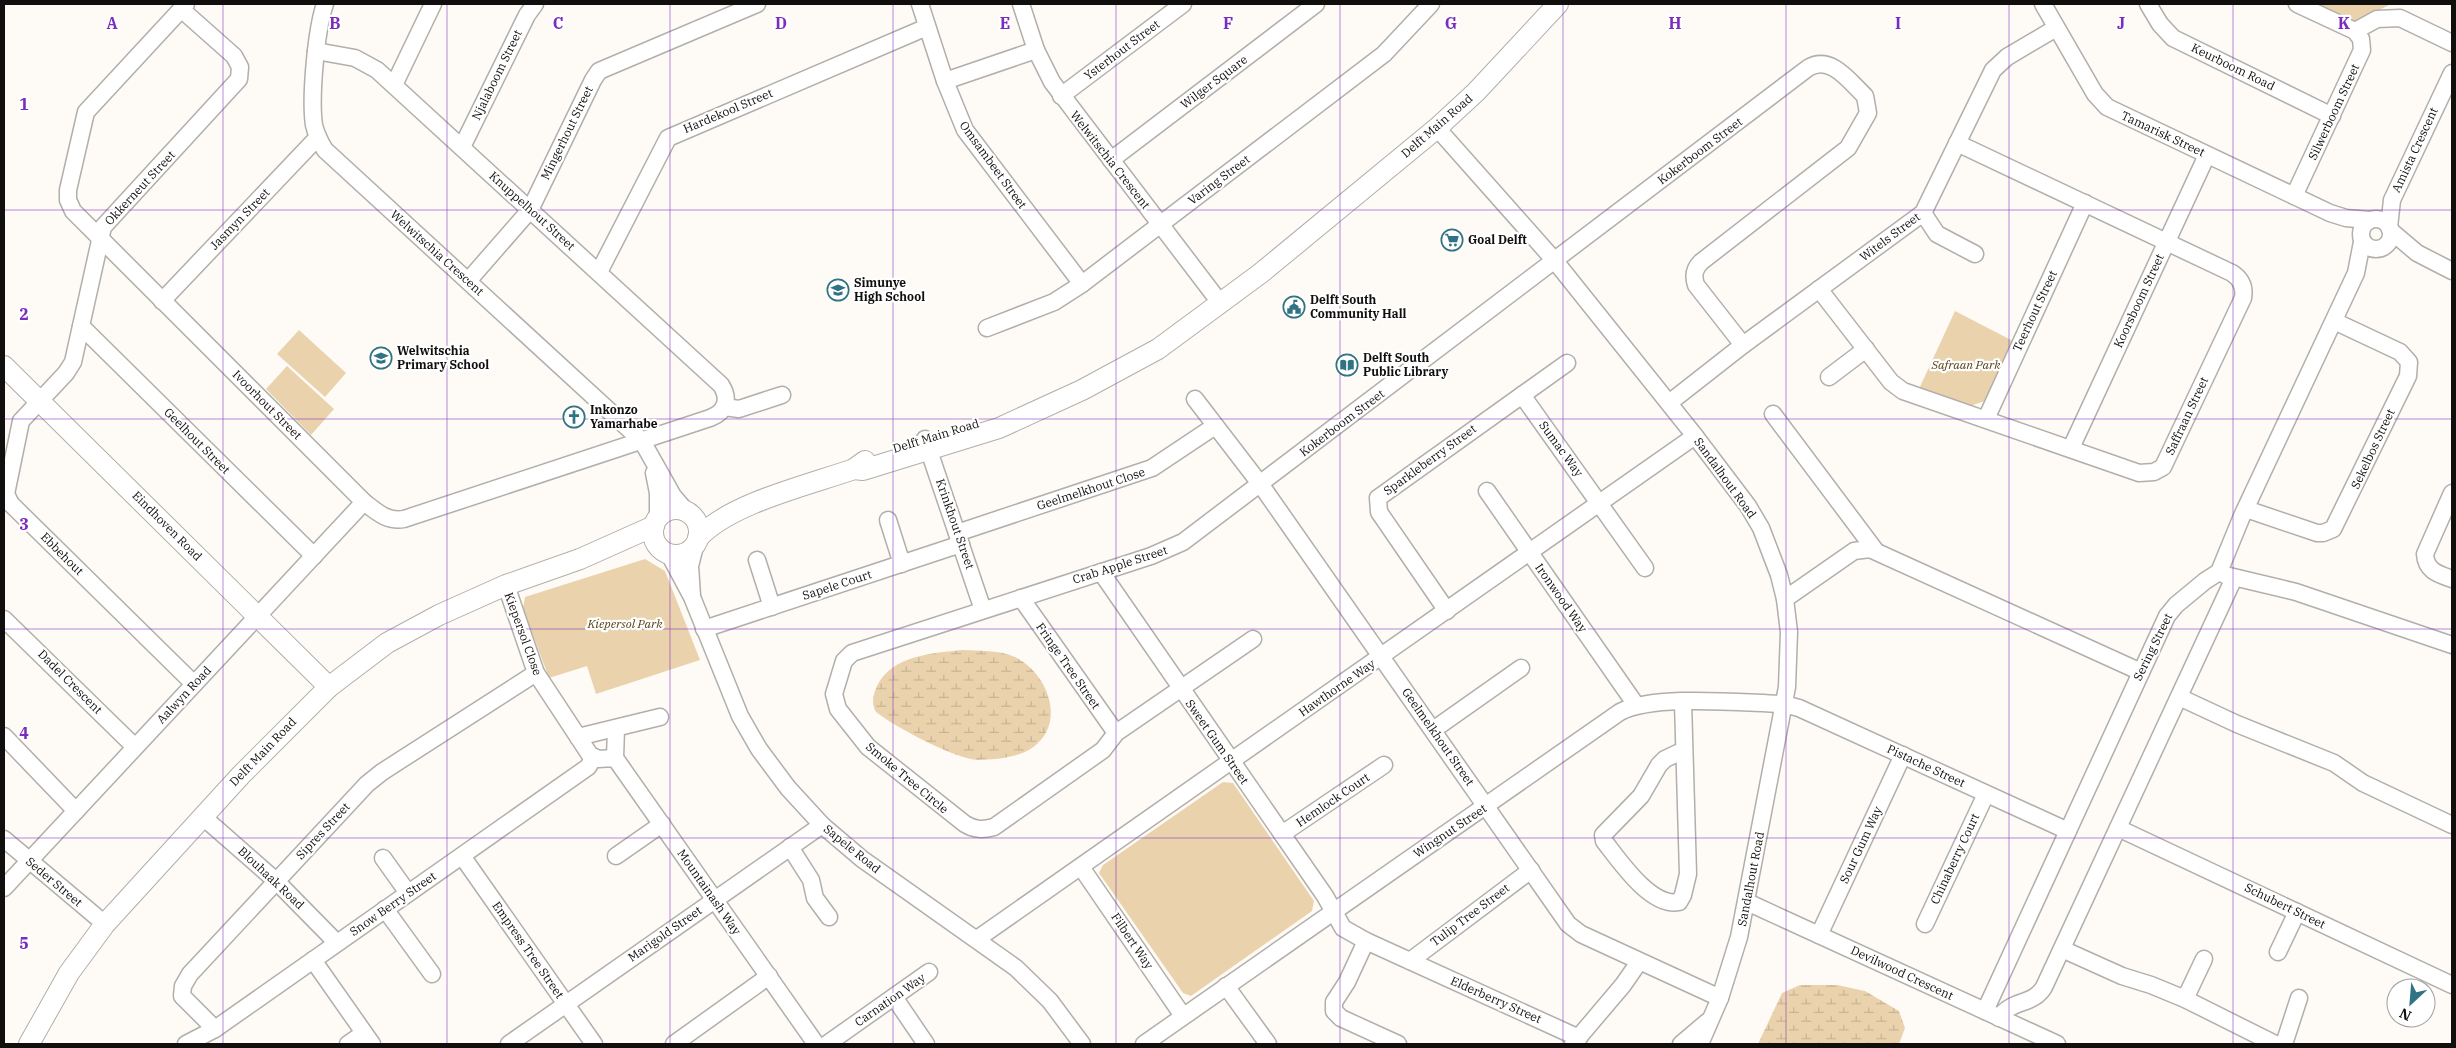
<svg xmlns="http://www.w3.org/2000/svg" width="2456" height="1048" font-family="'IBM Plex Serif',serif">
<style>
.wetland{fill:url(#wetland-marsh)}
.park{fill:#ead2ad}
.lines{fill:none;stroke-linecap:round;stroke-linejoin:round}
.minor-casing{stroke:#b2afaa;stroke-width:19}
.tertiary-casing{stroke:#b2afaa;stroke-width:22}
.minor{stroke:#fff;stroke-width:16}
.tertiary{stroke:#fff;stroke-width:20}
.grid{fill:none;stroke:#7b2cbf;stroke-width:1;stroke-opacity:0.55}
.labels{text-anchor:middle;stroke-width:4.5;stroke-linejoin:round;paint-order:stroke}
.street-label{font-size:12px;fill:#100f0e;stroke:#fff}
.poi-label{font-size:12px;font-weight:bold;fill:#100f0e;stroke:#fff;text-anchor:start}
.park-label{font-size:12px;font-style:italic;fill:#574016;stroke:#fff}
.grid-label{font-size:16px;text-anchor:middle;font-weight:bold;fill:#7b2cbf;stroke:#fff;stroke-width:4.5;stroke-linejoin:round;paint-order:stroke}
</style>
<defs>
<pattern id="wetland-marsh" width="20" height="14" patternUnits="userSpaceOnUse" patternTransform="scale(1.25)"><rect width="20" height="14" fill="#ead2ad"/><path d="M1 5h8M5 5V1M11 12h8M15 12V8" fill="none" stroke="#c8b394"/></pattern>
</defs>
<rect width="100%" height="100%" fill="#fefbf6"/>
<!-- wetland -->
<g class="wetland">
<path d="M963,650C979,651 1000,650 1015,657C1051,675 1068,729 1027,751C1013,758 993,760 978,760C955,759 895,727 876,712C871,703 873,695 877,686C892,655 933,653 963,650Z"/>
<polygon points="1800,985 1837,985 1865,991 1899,1011 1905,1028 1899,1044 1758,1044 1782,993"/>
</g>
<!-- park -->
<g class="park">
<polygon points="2307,4 2391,4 2351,24"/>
<polygon points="1955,311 2013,341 1985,401 1970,406 1919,389"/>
<polygon points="299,330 346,373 325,397 277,354"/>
<polygon points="287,366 334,409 311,435 266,389"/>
<polygon points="645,559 665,571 700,660 596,694 587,666 549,678 523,608 525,597"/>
<polygon points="1223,782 1233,783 1314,901 1312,911 1191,996 1183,993 1099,873 1103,865"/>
</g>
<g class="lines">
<!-- minor casing -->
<g class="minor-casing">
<g id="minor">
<path d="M186,4L86,112L68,190V200L73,211L364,502C377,512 387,522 404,519L710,418C726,412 730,399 721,385L377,70L355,58L316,51"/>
<path d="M325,4C316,30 310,98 314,125C316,134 320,142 325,150L642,441L673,496L685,510"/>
<polyline points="920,4 945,81 965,130 1082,284"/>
<polyline points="1021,4 1036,50 1052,82 1221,304"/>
<polyline points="2043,4 2095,94 2107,107 2330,213 2346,218 2369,220"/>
<polyline points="2148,4 2160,24 2173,38 2332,116"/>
<polyline points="181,9 234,56 240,67 239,79 103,227 73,362 66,373 21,421 6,494 11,504 194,684"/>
<polyline points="2355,31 2377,19 2400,18 2452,43"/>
<polyline points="945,81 1036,50"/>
<polyline points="394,85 433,4"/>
<polyline points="1061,96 1183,4"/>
<polyline points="1437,128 1555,261 1695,436 1748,506 1761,528 1779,575 1785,599 1789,632 1787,687 1739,937 1720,998 1700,1044"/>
<polyline points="462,147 527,15 535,4"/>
<polyline points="1111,160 1316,4"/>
<polyline points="2294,196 2362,50 2361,39 2355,31 2297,4"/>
<polyline points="1923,213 1937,234 1975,254"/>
<circle cx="2376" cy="234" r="15"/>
<polyline points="2389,227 2392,200 2452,73"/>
<polyline points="2391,231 2417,253 2452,271"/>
<polyline points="599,272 668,138 927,27"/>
<polyline points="468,281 530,210 593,80 599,71 757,4"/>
<path d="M1819,289L1891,382L1903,391L2139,473L2154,472L2163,467L2243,298C2245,287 2241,279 2232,273L1957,143"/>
<polyline points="162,301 318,137"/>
<polyline points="81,326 314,556"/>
<polyline points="987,328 1054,302 1082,284 1384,54 1431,4"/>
<polyline points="1829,377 1866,349"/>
<polyline points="1522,395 1645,568"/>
<polyline points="1195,399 1261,485 1568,924 1581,934 1720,998"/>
<polyline points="1669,403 1743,345 1923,213 1993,70 2007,57 2056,28"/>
<polyline points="724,407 739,409 782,395"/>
<polyline points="1773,414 1875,550"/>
<polyline points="1986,419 2085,203"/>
<polyline points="925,439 983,610"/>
<polyline points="2071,448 2207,155"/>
<polyline points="654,473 658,493 658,518"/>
<polyline points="1487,491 1636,705"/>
<path d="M2452,493L2425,554C2426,571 2438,574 2452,579"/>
<polyline points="2246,509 2317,533 2323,533 2333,529 2408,376 2409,362 2400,352 2334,321"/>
<polyline points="888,520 902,564"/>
<polyline points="957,533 1152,468 1215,426"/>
<polyline points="669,554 692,597 740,716 759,749 788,788 822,825 862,859 1016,968 1050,1001 1082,1044"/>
<polyline points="757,560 772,607"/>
<polyline points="1101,572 1325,896 1343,928 1366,941 1579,1038"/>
<polyline points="2225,575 2296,592 2452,645"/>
<polyline points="506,585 536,673 590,755 598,759 615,758 816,1044"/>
<polyline points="692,596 690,566 695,546"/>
<polyline points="1021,598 1116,733"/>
<polyline points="1785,599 1854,551 1870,549 2141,672"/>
<polyline points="1447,611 1379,512 1378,498 1567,363"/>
<polyline points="4,619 135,747"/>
<polyline points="704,629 961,544"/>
<path d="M1253,639L1116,733L1103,750L994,827C983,830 975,830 965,824L868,747L838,709L834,694L844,661L852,653L1151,556L1183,542L1808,68C1831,54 1850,82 1865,96L1868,113L1848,148L1701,262C1694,269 1693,276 1696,285L1743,345"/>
<polyline points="2179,697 2237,724 2334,763 2363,783 2452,825"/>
<path d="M1683,702L1688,874L1683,895L1679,902C1651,908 1619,860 1604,841L1603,835L1641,796L1659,765L1665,759L1684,750"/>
<polyline points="1433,730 1521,668"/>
<polyline points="4,736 76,811"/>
<polyline points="578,737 660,717"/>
<polyline points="615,758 616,728"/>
<polyline points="202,816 276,881 337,943"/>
<polyline points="2118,828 2452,985"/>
<polyline points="1282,834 1384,765"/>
<polyline points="4,839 105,924"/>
<polyline points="790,847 811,880 815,898 829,917"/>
<polyline points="462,856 594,1044"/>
<polyline points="616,856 662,824"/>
<polyline points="383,858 408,893"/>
<polyline points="1081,867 1183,1016"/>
<polyline points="4,888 364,502"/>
<polyline points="1747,902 2057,1044"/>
<polyline points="385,909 432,974"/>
<polyline points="1925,924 1986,794"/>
<polyline points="1819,935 1903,755"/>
<polyline points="977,939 1695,436"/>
<polyline points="1366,941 1347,982 1334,1002 1334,1011 1341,1018 1398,1044"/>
<polyline points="2062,949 2122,976 2151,985 2185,999 2275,1044"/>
<polyline points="2278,952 2297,912"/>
<polyline points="313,960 372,1044"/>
<polyline points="1410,961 1531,870"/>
<polyline points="1226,986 1268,1044"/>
<polyline points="894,997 926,1044"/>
<polyline points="2185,999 2204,959"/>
<polyline points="1985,1011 2167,616 2176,605 2205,581 2219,572 2242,516 2356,273 2362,242"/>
<path d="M1999,1018C2011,999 2033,1006 2044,987L2234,578"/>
<polyline points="215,1029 182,996 183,986 190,974 367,784 382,772 536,673"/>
<polyline points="186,1044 215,1029 588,767 594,757"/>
<polyline points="348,1044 364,1033"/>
<polyline points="509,1044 822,825"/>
<polyline points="674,1044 769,976"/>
<polyline points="827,1044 929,972"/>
<path d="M1144,1044L1620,712C1655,694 1742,703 1784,704L1799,708L2068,831"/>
<polyline points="1573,1044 1623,985 1639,962"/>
<polyline points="1681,1044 1707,1022"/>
<polyline points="2284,1044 2299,998"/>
</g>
</g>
<!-- tertiary casing -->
<g class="tertiary-casing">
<g id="tertiary">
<polyline points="4,366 329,687"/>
<polyline points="854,469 863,470 999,428 1082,390 1158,349 1261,273 1437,128 1476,92 1558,4"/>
<circle cx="676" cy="532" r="23"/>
<path d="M698,538C730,503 809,485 854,469L865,461"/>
<polyline points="29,1044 69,973 105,924 241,775 329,687 387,643 439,615 506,585 580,559 654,526"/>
</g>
</g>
<!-- minor -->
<use href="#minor" class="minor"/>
<!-- tertiary -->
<use href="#tertiary" class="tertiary"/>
</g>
<!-- grid -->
<path class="grid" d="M223,4V1044M447,4V1044M670,4V1044M893,4V1044M1116,4V1044M1340,4V1044M1563,4V1044M1786,4V1044M2009,4V1044M2233,4V1044M4,210H2452M4,419H2452M4,629H2452M4,838H2452"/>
<!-- icons -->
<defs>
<g id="supermarket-ring" transform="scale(1.125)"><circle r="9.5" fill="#fff" stroke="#307384" stroke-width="1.5"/><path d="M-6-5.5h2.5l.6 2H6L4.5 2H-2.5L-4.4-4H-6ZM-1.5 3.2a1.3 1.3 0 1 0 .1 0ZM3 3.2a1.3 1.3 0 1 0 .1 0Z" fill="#307384"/></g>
<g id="school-ring" transform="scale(1.125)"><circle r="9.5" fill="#fff" stroke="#307384" stroke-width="1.5"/><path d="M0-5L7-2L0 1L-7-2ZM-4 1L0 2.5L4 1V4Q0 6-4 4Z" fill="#307384"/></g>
<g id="civic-ring" transform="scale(1.125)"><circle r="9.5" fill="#fff" stroke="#307384" stroke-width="1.5"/><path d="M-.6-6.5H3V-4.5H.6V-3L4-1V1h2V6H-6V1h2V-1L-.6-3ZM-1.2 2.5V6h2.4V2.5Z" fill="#307384"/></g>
<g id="library-ring" transform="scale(1.125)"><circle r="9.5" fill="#fff" stroke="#307384" stroke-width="1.5"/><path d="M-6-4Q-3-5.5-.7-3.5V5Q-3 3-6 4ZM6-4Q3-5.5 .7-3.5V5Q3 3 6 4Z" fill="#307384"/></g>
<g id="church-ring" transform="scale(1.125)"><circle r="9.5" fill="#fff" stroke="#307384" stroke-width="1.5"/><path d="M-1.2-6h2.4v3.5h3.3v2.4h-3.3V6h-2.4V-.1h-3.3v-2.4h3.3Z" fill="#307384"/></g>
</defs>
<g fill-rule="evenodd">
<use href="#supermarket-ring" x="1452" y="240"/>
<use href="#school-ring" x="838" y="290"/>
<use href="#civic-ring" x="1294" y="307"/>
<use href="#school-ring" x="381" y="358"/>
<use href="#library-ring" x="1347" y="365"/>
<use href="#church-ring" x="574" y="417"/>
</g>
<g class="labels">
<!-- street labels -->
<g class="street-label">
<text transform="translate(1122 50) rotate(-37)" y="4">Ysterhout Street</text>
<text transform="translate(2233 67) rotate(26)" y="4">Keurboom Road</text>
<text transform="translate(497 75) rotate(-64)" y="4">Njalaboom Street</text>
<text transform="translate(1214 82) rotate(-37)" y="4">Wilger Square</text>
<text transform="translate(728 111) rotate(-23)" y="4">Hardekool Street</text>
<text transform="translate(2334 112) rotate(-65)" y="4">Silwerboom Street</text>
<text transform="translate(1437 126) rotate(-41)" y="4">Delft Main Road</text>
<text transform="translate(567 133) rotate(-64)" y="4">Mingerhout Street</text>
<text transform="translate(2163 134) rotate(25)" y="4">Tamarisk Street</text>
<text transform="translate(2415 150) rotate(-65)" y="4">Amista Crescent</text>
<text transform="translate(1700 151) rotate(-37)" y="4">Kokerboom Street</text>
<text transform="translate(1110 160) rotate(52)" y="4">Welwitschia Crescent</text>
<text transform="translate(993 165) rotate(54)" y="4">Omsambeet Street</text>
<text transform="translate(1219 180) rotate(-37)" y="4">Varing Street</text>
<text transform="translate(140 188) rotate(-47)" y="4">Okkerneut Street</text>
<text transform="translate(532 211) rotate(42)" y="4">Knuppelhout Street</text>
<text transform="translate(240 219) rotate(-46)" y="4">Jasmyn Street</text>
<text transform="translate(1890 237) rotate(-37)" y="4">Witels Street</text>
<text transform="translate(437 253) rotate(42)" y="4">Welwitschia Crescent</text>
<text transform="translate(2139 301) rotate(-65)" y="4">Koorsboom Street</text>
<text transform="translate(2035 311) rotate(-65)" y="4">Teerhout Street</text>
<text transform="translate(267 405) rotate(45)" y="4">Ivoorhout Street</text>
<text transform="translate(2187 416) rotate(-65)" y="4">Saffraan Street</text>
<text transform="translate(1342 423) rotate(-37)" y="4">Kokerboom Street</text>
<text transform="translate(936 436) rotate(-17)" y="4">Delft Main Road</text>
<text transform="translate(197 441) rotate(45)" y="4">Geelhout Street</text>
<text transform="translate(1561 449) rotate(54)" y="4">Sumac Way</text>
<text transform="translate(2373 449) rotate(-65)" y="4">Sekelbos Street</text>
<text transform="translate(1430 460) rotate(-36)" y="4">Sparkleberry Street</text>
<text transform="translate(1725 478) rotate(54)" y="4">Sandalhout Road</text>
<text transform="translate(1091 489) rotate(-18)" y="4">Geelmelkhout Close</text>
<text transform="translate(955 524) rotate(71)" y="4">Krinkhout Street</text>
<text transform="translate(167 526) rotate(45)" y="4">Eindhoven Road</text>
<text transform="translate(62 554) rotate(45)" y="4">Ebbehout</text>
<text transform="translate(1120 565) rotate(-18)" y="4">Crab Apple Street</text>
<text transform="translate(837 585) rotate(-18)" y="4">Sapele Court</text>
<text transform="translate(1561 598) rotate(55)" y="4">Ironwood Way</text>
<text transform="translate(523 634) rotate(70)" y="4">Kiepersol Close</text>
<text transform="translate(2153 647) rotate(-64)" y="4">Sering Street</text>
<text transform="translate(1068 666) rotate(55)" y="4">Fringe Tree Street</text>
<text transform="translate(70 682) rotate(45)" y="4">Dadel Crescent</text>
<text transform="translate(1337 688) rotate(-35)" y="4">Hawthorne Way</text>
<text transform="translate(184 695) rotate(-47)" y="4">Aalwyn Road</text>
<text transform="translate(1438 737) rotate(55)" y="4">Geelmelkhout Street</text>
<text transform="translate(1217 742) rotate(55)" y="4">Sweet Gum Street</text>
<text transform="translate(263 752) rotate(-46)" y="4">Delft Main Road</text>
<text transform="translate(1926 766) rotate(25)" y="4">Pistache Street</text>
<text transform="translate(907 778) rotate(40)" y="4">Smoke Tree Circle</text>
<text transform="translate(1333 800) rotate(-34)" y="4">Hemlock Court</text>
<text transform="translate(323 831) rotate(-47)" y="4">Sipres Street</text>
<text transform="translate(1450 831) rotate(-34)" y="4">Wingnut Street</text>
<text transform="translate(1861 845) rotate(-65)" y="4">Sour Gum Way</text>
<text transform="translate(852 849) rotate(39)" y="4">Sapele Road</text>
<text transform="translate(1955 859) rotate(-65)" y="4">Chinaberry Court</text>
<text transform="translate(271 878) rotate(43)" y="4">Blouhaak Road</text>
<text transform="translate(1751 879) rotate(-79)" y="4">Sandalhout Road</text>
<text transform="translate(54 882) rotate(40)" y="4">Seder Street</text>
<text transform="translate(709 892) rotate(55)" y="4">Mountainash Way</text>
<text transform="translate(393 904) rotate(-35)" y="4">Snow Berry Street</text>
<text transform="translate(2285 906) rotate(26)" y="4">Schubert Street</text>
<text transform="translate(1470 915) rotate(-37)" y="4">Tulip Tree Street</text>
<text transform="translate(665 934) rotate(-35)" y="4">Marigold Street</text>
<text transform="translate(1132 941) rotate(56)" y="4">Filbert Way</text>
<text transform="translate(528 950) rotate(55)" y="4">Empress Tree Street</text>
<text transform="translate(1902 973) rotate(25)" y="4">Devilwood Crescent</text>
<text transform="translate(890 1000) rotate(-35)" y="4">Carnation Way</text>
<text transform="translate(1496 1000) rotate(24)" y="4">Elderberry Street</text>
</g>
<!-- poi labels -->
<g class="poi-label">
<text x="1468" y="244">Goal Delft</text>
<text x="854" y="287">Simunye<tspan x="854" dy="14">High School</tspan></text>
<text x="1310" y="304">Delft South<tspan x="1310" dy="14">Community Hall</tspan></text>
<text x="397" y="355">Welwitschia<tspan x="397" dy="14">Primary School</tspan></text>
<text x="1363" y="362">Delft South<tspan x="1363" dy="14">Public Library</tspan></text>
<text x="590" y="414">Inkonzo<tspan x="590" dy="14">Yamarhabe</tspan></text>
</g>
<!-- park labels -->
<g class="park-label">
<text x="1966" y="369">Safraan Park</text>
<text x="625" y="628">Kiepersol Park</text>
</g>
</g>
<g class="grid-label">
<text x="112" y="29">A</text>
<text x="335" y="29">B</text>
<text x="558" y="29">C</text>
<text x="781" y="29">D</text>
<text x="1005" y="29">E</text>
<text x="1228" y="29">F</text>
<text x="1451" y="29">G</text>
<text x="1675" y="29">H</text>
<text x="1898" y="29">I</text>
<text x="2121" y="29">J</text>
<text x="2344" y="29">K</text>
<text x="24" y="110">1</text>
<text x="24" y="320">2</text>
<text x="24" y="530">3</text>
<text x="24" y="739">4</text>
<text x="24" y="949">5</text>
</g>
<!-- border -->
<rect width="2456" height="1048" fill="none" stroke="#100f0e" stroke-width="10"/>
<!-- north arrow -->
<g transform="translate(2411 1003) rotate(206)"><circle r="24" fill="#ffffff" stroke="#9f9f9f"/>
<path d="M0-4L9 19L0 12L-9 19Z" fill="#307384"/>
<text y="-8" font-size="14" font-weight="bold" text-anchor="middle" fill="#100f0e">N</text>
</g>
</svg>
